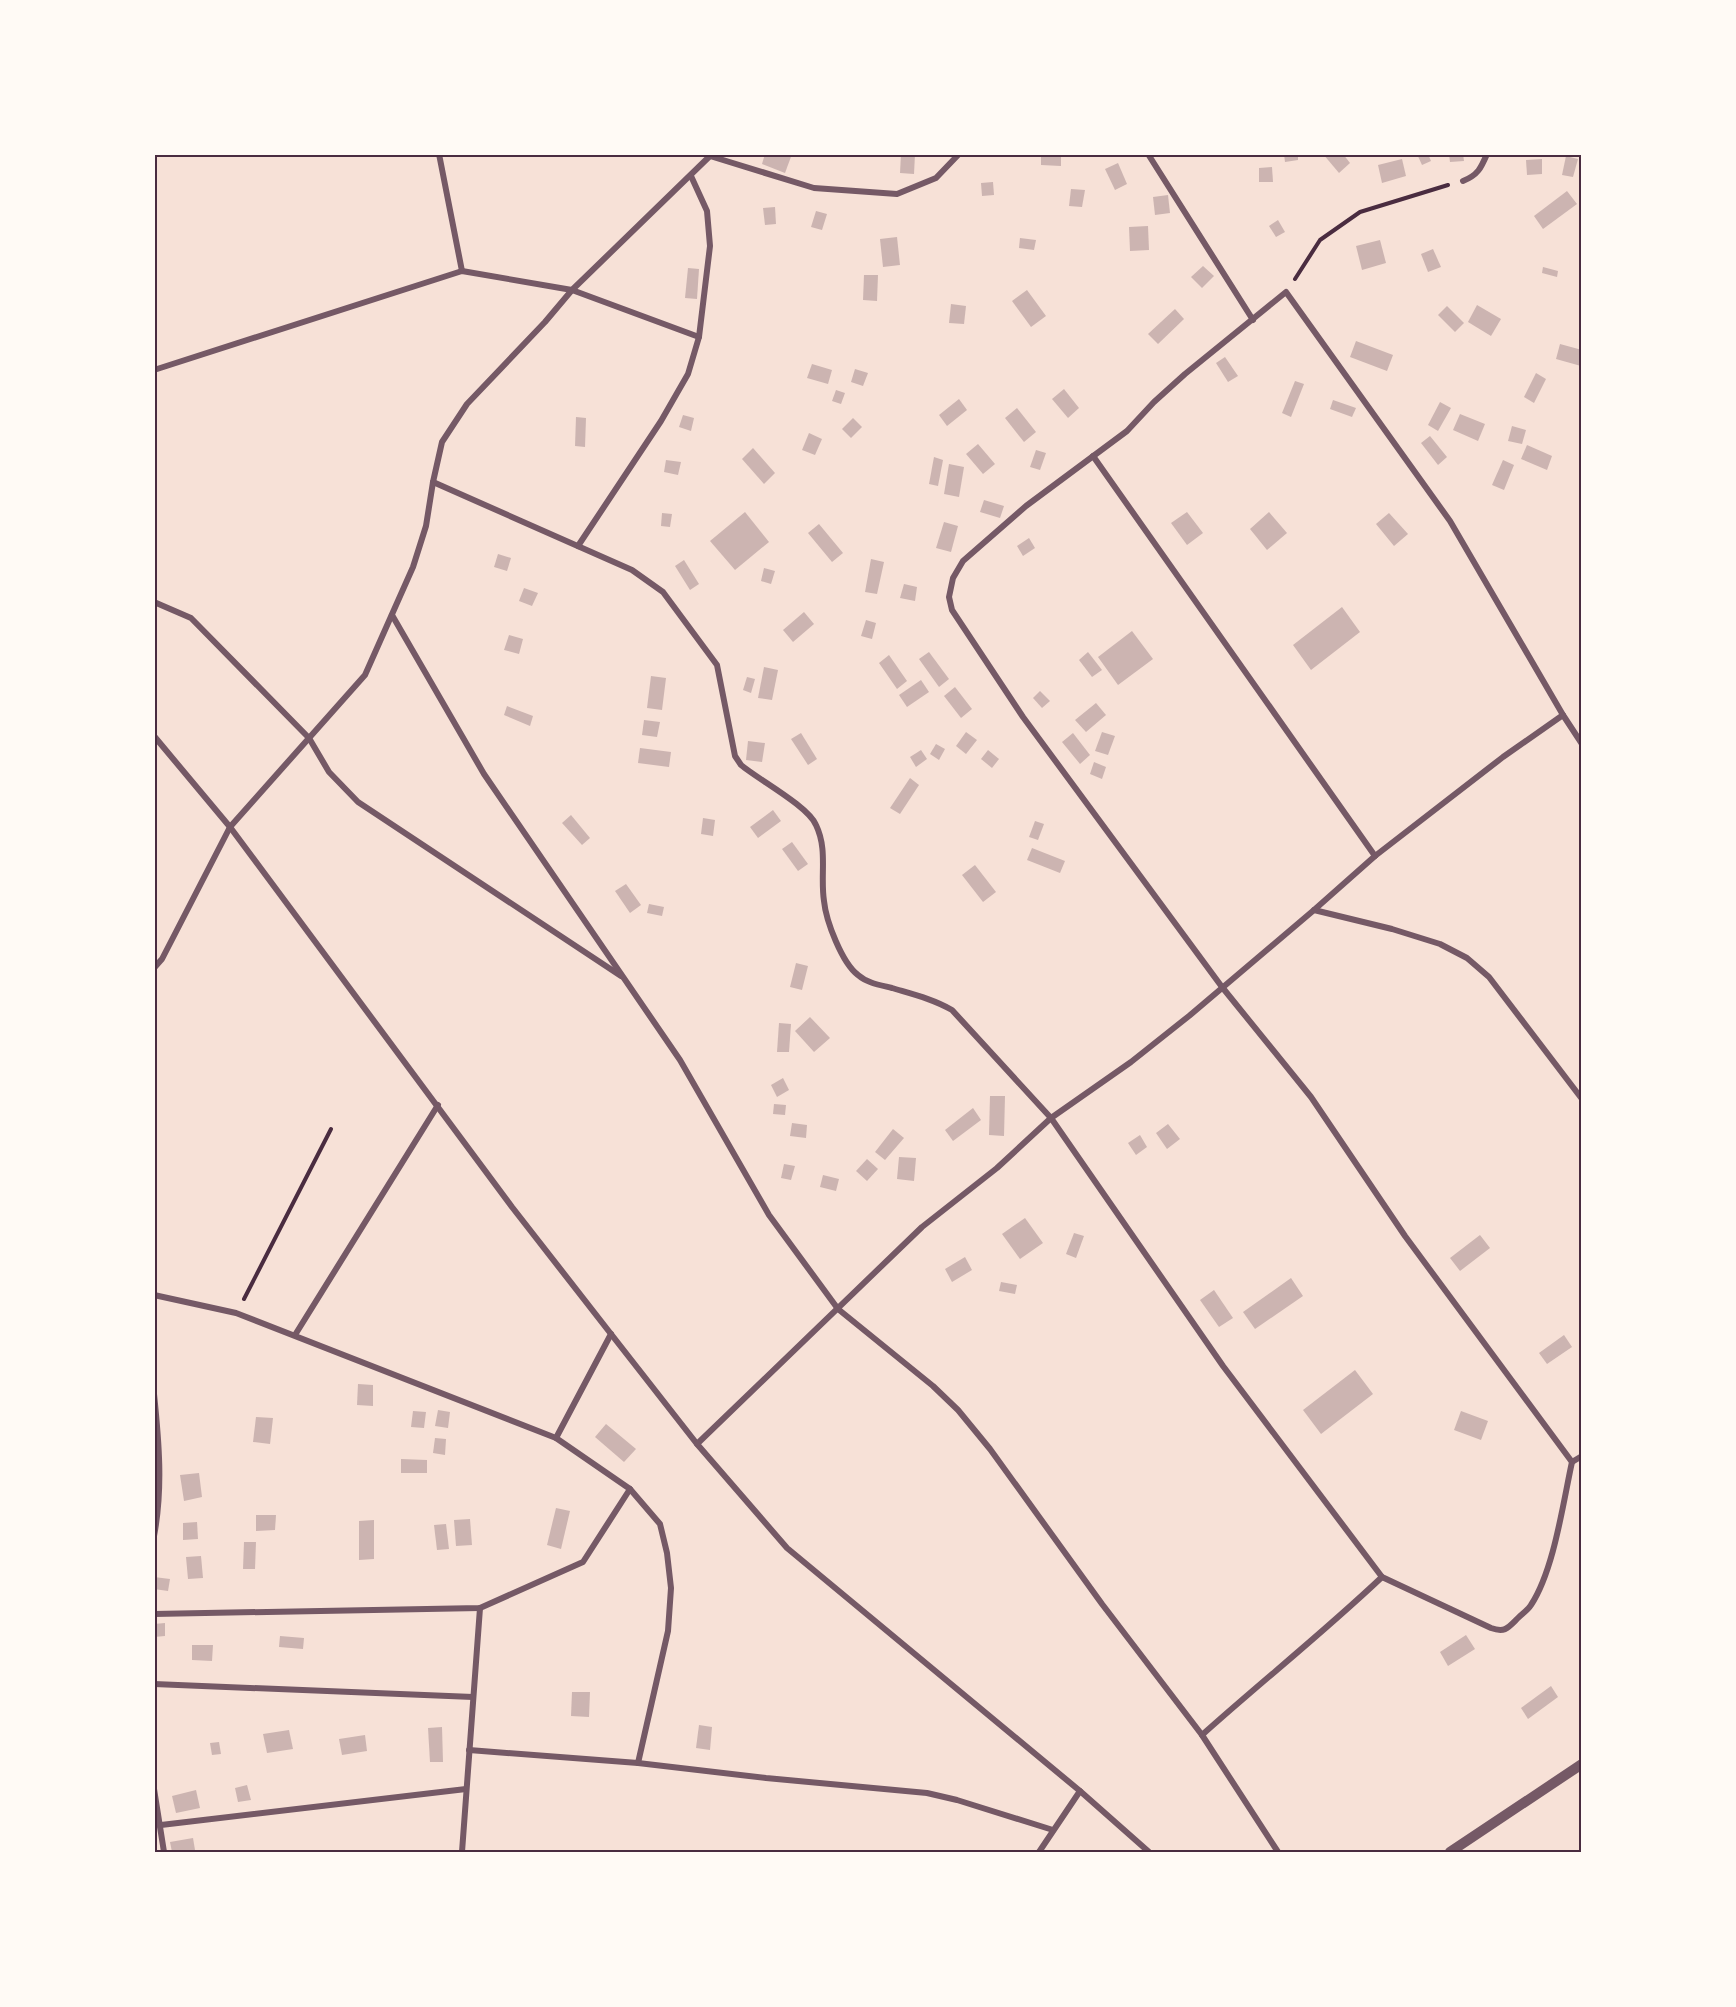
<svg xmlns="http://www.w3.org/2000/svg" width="1736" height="2007" font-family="Inter,sans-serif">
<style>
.building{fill:#ccb4b1}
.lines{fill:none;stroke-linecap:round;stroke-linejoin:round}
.path{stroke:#4a2c40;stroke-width:4}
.minor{stroke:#755966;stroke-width:6}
.tertiary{stroke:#755966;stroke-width:10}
.neatline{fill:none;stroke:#4a2c40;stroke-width:2}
</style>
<rect width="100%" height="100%" fill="#f7e1d7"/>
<!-- building -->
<g class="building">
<polygon points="765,154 792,154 785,173 762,164"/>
<polygon points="901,154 915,154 914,174 900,173"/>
<polygon points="1041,154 1061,154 1061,166 1041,165"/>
<polygon points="1284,154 1298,154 1298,160 1285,162"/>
<polygon points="1323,154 1343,154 1350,163 1339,173"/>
<polygon points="1417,154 1428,154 1431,161 1422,165"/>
<polygon points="1449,154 1463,154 1464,161 1450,162"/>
<polygon points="1566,156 1578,159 1573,177 1562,175"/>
<polygon points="1402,159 1406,176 1382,183 1378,165"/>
<polygon points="1542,159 1542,174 1527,175 1526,160"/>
<polygon points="1118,163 1127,184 1115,190 1105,169"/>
<polygon points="1272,167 1273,182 1259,182 1259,168"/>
<polygon points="993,182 994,195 982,196 981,183"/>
<polygon points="1071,189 1085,190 1082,207 1069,206"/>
<polygon points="1567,191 1577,204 1543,229 1534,216"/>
<polygon points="1168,195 1170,213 1155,215 1153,197"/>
<polygon points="775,207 776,224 765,225 763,208"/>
<polygon points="816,211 827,214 822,230 811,227"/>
<polygon points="1278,220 1285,232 1276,237 1269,226"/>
<polygon points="1148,226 1149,250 1130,251 1129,227"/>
<polygon points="897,237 900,265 883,267 880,239"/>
<polygon points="1020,238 1036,240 1034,250 1019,248"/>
<polygon points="1380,240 1386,263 1362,270 1356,246"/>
<polygon points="1433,249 1441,267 1428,272 1421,254"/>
<polygon points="1203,266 1214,276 1202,288 1191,277"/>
<polygon points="1543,267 1558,271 1557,277 1542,273"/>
<polygon points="688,268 699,269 697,299 685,298"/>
<polygon points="864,275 878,275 877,301 863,300"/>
<polygon points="1027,290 1046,316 1031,327 1012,301"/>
<polygon points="951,304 966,306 964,324 949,323"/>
<polygon points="1477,305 1501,319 1491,336 1468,322"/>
<polygon points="1447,306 1464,323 1455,332 1438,315"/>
<polygon points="1175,309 1184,319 1158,344 1148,334"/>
<polygon points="1356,341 1393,355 1387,371 1350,357"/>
<polygon points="1560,344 1582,350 1581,366 1556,359"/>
<polygon points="1225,357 1238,376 1228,382 1216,363"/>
<polygon points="812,364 832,370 828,384 807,378"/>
<polygon points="855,369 868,373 863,386 851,382"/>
<polygon points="1536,373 1546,379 1534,403 1524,397"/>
<polygon points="1295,381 1304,384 1291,417 1282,413"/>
<polygon points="1064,389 1079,408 1068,418 1052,399"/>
<polygon points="836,390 845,393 841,404 832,401"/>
<polygon points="959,399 967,410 947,426 939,415"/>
<polygon points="1333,400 1356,408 1352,417 1330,409"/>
<polygon points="1440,402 1451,408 1438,431 1428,425"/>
<polygon points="1017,408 1036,432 1024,442 1005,418"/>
<polygon points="1460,414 1485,424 1478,441 1453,430"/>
<polygon points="683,415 694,418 691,431 679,427"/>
<polygon points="576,417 586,418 585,447 575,446"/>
<polygon points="853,418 862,427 851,438 842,429"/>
<polygon points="1512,426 1526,430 1522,444 1508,441"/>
<polygon points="809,433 822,439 815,455 802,450"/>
<polygon points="1430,436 1447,457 1438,465 1421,443"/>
<polygon points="978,444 995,464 983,474 966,454"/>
<polygon points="1527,445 1552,456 1547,470 1521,459"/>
<polygon points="753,448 775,473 764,484 742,459"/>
<polygon points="1036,450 1046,453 1040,470 1030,467"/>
<polygon points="934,457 943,460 938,486 929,484"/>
<polygon points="666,460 681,462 678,475 664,472"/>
<polygon points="1503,460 1514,465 1504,490 1492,485"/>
<polygon points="949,464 964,467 959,497 944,494"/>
<polygon points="984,500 1004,506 1000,518 980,512"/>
<polygon points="745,512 769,542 735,570 710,541"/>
<polygon points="1187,512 1203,533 1187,545 1171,523"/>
<polygon points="1269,512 1287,533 1267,550 1250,529"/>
<polygon points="662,513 672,514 670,527 661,526"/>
<polygon points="1389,513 1408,534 1394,546 1376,524"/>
<polygon points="944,522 958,526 951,552 936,548"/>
<polygon points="819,524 843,553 832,562 808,533"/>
<polygon points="1029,538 1035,548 1023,556 1017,546"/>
<polygon points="498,554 511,558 507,571 494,567"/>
<polygon points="871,559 884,562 877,594 865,592"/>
<polygon points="684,560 699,584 690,590 675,566"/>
<polygon points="764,568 775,571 771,584 761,581"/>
<polygon points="904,584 917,587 915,601 900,598"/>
<polygon points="524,588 538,593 532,606 519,601"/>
<polygon points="1342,607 1360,632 1311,670 1293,645"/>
<polygon points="804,612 814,624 793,642 783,630"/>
<polygon points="866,620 876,623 872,639 861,636"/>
<polygon points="1132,631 1153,659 1118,685 1098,657"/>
<polygon points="509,635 523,639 519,654 504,650"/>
<polygon points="929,652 949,679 939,687 919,659"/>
<polygon points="1088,652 1102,670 1092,677 1079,660"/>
<polygon points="889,655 907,681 897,689 879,663"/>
<polygon points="764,667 778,670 772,700 758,698"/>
<polygon points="651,676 666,678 662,710 647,708"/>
<polygon points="747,677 755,679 751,693 743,690"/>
<polygon points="921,680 929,692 907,707 899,695"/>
<polygon points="955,687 972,709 961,718 944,696"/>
<polygon points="1040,691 1050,701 1042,708 1033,698"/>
<polygon points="1096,703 1106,715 1086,732 1075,720"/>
<polygon points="507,706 533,716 530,726 504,715"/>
<polygon points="644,720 660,722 657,737 642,735"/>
<polygon points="966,732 977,740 966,754 956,746"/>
<polygon points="1102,732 1115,736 1108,755 1095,751"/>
<polygon points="801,733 817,759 808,765 791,739"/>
<polygon points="1073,733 1090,755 1080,764 1062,742"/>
<polygon points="748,741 765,743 762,762 746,760"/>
<polygon points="936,744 945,749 939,760 930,754"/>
<polygon points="640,748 671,752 669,767 638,763"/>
<polygon points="921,750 927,759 916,767 910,757"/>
<polygon points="988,750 999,759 992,768 981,759"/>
<polygon points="1094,762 1106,767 1102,779 1090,774"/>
<polygon points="910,778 919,785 900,814 890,808"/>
<polygon points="773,810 781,821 758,838 750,827"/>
<polygon points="571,815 590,838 582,845 562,823"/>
<polygon points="703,818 715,820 713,836 701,834"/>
<polygon points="1035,821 1044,824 1038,840 1029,837"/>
<polygon points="792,842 808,864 798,871 782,849"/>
<polygon points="1032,848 1065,861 1060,873 1027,860"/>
<polygon points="975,865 996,892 983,902 962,875"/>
<polygon points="626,884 641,905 630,913 615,891"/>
<polygon points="649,904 664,907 662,916 647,913"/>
<polygon points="796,963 808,966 802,990 790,987"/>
<polygon points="810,1017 830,1038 814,1052 795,1031"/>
<polygon points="779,1023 791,1024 789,1052 777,1052"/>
<polygon points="783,1078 789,1090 777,1097 771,1085"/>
<polygon points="990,1096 1005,1096 1004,1136 989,1135"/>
<polygon points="774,1104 786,1105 785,1115 773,1114"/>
<polygon points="973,1108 981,1120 953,1141 945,1130"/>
<polygon points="792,1123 807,1125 806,1138 790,1136"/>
<polygon points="1168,1124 1180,1139 1167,1149 1156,1133"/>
<polygon points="893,1129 904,1138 885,1160 875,1152"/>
<polygon points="1140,1135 1147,1147 1136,1155 1128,1143"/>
<polygon points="899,1157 916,1158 914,1181 897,1179"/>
<polygon points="867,1159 878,1169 867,1181 856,1171"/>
<polygon points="784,1164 795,1166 791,1180 781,1178"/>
<polygon points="823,1175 839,1179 836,1191 820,1187"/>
<polygon points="1025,1218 1043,1243 1020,1259 1002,1234"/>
<polygon points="1074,1233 1084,1236 1076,1258 1066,1254"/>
<polygon points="1480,1235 1490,1248 1460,1271 1450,1258"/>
<polygon points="965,1257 972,1270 952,1282 945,1269"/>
<polygon points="1291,1278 1303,1296 1255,1329 1243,1312"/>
<polygon points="1001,1282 1017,1285 1015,1294 999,1291"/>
<polygon points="1214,1290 1233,1318 1219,1327 1200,1300"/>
<polygon points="1564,1335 1572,1347 1547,1364 1539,1353"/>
<polygon points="1355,1370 1373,1394 1321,1434 1303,1410"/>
<polygon points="358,1384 373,1385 373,1406 357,1405"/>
<polygon points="438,1410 450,1412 448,1428 435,1426"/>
<polygon points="413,1411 426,1412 424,1428 411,1427"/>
<polygon points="1461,1411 1488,1421 1481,1440 1454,1430"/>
<polygon points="256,1417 273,1418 270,1444 253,1442"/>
<polygon points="606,1424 636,1449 624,1462 595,1437"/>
<polygon points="435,1438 446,1439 445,1455 433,1453"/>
<polygon points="401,1459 427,1460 427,1473 401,1473"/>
<polygon points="199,1473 202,1497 184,1501 180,1475"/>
<polygon points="556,1508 570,1511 561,1549 547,1545"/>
<polygon points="256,1515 276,1515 275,1530 256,1531"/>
<polygon points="470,1519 472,1545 456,1546 454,1520"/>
<polygon points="374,1520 374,1559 359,1560 359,1521"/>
<polygon points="197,1522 198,1539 183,1540 183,1523"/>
<polygon points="446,1524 449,1549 437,1550 434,1525"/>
<polygon points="244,1542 256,1542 255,1569 243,1569"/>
<polygon points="201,1556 203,1578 188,1579 186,1557"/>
<polygon points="154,1577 170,1579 168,1591 154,1589"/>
<polygon points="165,1623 165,1636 154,1637 154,1624"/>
<polygon points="1466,1635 1475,1649 1448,1666 1440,1652"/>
<polygon points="280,1636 304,1638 303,1649 279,1647"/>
<polygon points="192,1645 213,1645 212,1661 192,1660"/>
<polygon points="1551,1686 1558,1697 1528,1719 1521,1708"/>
<polygon points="572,1692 590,1692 589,1717 571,1716"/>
<polygon points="699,1725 712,1727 710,1750 696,1748"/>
<polygon points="442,1727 443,1762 430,1762 428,1728"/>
<polygon points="289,1730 293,1749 267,1753 263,1734"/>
<polygon points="365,1735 367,1751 342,1755 339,1739"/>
<polygon points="219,1742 221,1754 212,1755 210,1743"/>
<polygon points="247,1785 251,1800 238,1802 235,1788"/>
<polygon points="196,1790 200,1808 176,1813 172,1796"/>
<polygon points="193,1838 195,1850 172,1852 170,1842"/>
</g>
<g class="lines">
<!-- path -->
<g class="path">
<polyline points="1295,279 1320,240 1360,212 1448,185"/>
<polyline points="244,1299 331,1129"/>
</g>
<!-- minor -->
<g class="minor">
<polyline points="439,154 462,271"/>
<polyline points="1148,154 1253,320"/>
<polyline points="710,156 814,188 897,194 936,178 959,154"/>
<path d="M1463,181C1478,175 1481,168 1487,154"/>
<polyline points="154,370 462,271 572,290 699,337"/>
<polyline points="1093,456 1375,856"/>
<path d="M433,482L632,570L663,592L717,665L735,756L741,765C759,780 808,806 816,825C828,850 820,875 824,901C826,921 842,963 858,975C867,983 880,985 892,988C912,994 933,999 952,1010L1051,1118L1223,1366L1382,1577C1324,1632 1261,1682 1202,1735"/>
<polyline points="578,546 661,421 688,374 699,337 710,246 707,211 691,176"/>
<polyline points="154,602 191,618 309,738 329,772 358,802 621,976"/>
<polyline points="392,615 484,774 680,1060 769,1215 838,1309 933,1386 958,1410 990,1449 1102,1604 1202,1735 1278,1852"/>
<polyline points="154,736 230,827 512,1207 611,1334 697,1444 787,1548 1080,1791 1149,1852"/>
<polyline points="1314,910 1392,929 1440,944 1467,958 1489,977 1582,1099"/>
<polyline points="154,968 162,959 230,827 365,675 413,567 426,526 433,482 442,442 467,404 545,322 572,290 712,154"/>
<polyline points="154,1295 236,1313 556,1438 630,1489 583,1562 480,1608 154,1614"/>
<polyline points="295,1335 438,1105"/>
<path d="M154,1394C159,1442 163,1489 154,1536"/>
<polyline points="556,1438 611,1334"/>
<polyline points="697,1444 922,1227 997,1168 1051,1118 1131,1062 1189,1016 1314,910 1375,856 1503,757 1563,715 1582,744"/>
<polyline points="1572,1462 1582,1456"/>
<polyline points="630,1489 660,1524 667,1553 671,1588 668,1631 638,1763"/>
<path d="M1382,1577L1491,1628C1505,1633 1508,1628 1518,1618C1522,1614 1528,1610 1531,1605C1554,1570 1563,1503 1572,1462L1405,1236L1311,1097L1222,987L1023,717L952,610L949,597L953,578L963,561L1026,506L1127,431L1154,402L1185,374L1286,292L1450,521L1563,715"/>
<polyline points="154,1684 473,1697"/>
<polyline points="469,1750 638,1763 766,1778 927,1793 957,1800 1053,1830"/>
<polyline points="154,1789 164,1852"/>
<polyline points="161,1825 466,1789"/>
<polyline points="462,1852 480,1608"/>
<polyline points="1039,1852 1080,1791"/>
</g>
<!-- tertiary -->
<polyline class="tertiary" points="1450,1852 1582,1764"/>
</g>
<!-- border -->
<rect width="1736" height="2007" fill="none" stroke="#fffaf5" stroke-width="312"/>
<rect x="156" y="156" width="1424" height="1695" class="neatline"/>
</svg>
